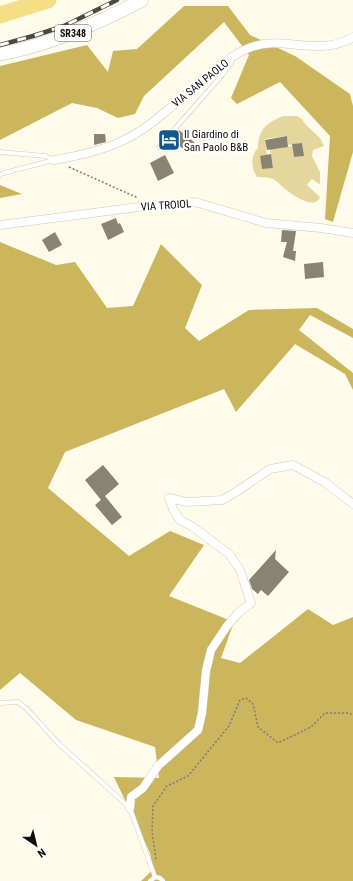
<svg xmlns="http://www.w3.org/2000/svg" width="353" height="881" font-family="'Roboto Condensed',sans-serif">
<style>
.green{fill:#e4d69c;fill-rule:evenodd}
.forest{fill:#cbb65d}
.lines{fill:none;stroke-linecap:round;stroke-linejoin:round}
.river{stroke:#f5df86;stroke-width:17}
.building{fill:#888471}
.lane-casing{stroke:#cecab6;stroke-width:5}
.street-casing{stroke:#cecab6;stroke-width:9}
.primary-casing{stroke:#cecab6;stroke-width:14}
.path{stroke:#7f7c71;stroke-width:1.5;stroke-dasharray:2 2;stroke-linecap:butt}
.lane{stroke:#fff;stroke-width:4}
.street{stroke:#fff;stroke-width:8}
.primary{stroke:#fff;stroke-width:13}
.rail-casing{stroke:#4b4940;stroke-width:4.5}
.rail{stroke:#fff;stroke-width:3;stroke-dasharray:9;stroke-linecap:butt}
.labels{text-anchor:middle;stroke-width:4;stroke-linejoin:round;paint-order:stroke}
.shield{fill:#fff;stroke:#575651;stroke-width:1}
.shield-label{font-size:10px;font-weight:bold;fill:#0f0d07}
.street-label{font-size:11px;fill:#0f0d07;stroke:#fff}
.poi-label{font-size:11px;fill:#0f0d07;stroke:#fff;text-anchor:start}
</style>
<rect width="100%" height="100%" fill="#fffbeb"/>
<!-- green -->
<path class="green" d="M283,116H297L302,119L306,125L320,138L324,146L313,150L312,156L320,172V183L319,184L312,179L307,185L320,197C315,211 293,195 285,189C281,186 278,181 273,179C268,177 262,177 257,177C251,168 250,156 258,148C258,130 266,123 283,116ZM287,136L288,145L302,143L303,156L294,157L292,146L270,149L273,167L262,169L260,156L267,155L265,139Z"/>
<!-- forest -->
<g class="forest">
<polygon points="184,6 228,6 250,35 295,56 350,94 353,106 353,152 333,222 325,219 330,136 280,82 237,104 231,98 249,55 224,22 144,96 135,114 118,118 97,108 72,103 0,140 0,66 87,45 108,72 113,51 137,49"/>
<polygon points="0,185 22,194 0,198"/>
<polygon points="0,242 56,265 75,262 107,308 133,306 161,244 202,285 185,328 199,341 249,310 317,308 353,329 353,338 310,315 299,330 353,373 353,390 345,374 295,344 236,412 224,389 65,452 48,488 129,556 170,531 204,545 169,596 234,622 221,658 240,663 308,609 333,625 353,617 353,881 141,881 153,870 150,853 114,777 159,778 155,747 76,720 20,673 0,690"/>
</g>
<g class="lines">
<!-- river -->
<polyline class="river" points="0,15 48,0"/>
</g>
<!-- building -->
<g class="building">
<polygon points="179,130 195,143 188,153 171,139"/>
<polygon points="94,134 105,134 106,142 94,145"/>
<polygon points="287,136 288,147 267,150 265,140"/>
<polygon points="302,143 304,156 294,157 292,144"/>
<polygon points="271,154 273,168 262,169 260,156"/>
<polygon points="165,155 174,173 158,181 150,163"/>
<polygon points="116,218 118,224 120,223 124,232 108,240 101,224"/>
<polygon points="282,230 296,231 293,251 296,251 295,261 283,257 287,242 281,242"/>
<polygon points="55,232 62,245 49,252 42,240"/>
<polygon points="323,262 324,277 305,279 304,264"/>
<polygon points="103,465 119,484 105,496 122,517 112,525 95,505 102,499 101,500 85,480"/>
<polygon points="276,550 275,559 289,572 268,596 261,590 258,594 252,589 249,580"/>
</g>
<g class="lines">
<!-- lane casing -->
<g class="lane-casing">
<g id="lane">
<polyline points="159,147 223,74 231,63 232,57"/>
<polyline points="0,152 45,156 54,160"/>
<polyline points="0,174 54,160"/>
<polyline points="0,703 18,702 27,709 59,744 130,808 155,877"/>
<polyline points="150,881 155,877 160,878 163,881"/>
</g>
</g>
<!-- street casing -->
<g class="street-casing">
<g id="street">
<path d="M54,160C78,156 102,151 124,140C151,127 174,104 197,85C213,72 230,55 249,48C282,34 319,58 353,37"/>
<polyline points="0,225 154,205 195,202 266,223 321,228 353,233"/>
<polyline points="130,808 131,797 143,788 158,766 198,730 202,713 206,671 211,650 227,626 238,613 251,603 240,570 229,554 193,527 180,520 173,509 169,498 187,502 222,500 236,492 270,469 293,465 326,483 353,504"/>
</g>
</g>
<!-- primary casing -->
<g class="primary-casing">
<path id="primary" d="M0,54C50,45 97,24 142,0"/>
</g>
<!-- path -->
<g class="path">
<polyline points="69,167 138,198"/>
<polyline points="156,859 152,832 153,806 167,786 188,776 229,726 240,700 246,698 253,704 258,727 278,743 311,727 325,713 349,713 353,715"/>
</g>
<!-- lane -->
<use href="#lane" class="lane"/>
<!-- street -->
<use href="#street" class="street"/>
<!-- primary -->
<use href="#primary" class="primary"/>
<!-- rail casing -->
<g class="rail-casing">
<polyline id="rail" points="0,45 33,36 64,26 117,0"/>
</g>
<!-- rail -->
<use href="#rail" class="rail"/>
</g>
<!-- icons -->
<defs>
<g id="hotel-square" transform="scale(1.15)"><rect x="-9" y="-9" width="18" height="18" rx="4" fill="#0f598d" stroke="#fff"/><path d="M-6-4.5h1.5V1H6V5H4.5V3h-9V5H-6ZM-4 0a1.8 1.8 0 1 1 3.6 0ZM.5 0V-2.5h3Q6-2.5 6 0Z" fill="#fff"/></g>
</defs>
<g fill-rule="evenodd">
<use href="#hotel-square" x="169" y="140"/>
</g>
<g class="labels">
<!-- shield labels -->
<rect class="shield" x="55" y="25" width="36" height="16" rx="3"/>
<g class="shield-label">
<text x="73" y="37">SR348</text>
</g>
<!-- street labels -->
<g class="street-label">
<text transform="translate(200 83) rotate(-39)" y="4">VIA SAN PAOLO</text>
<text transform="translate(166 205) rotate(-4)" y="4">VIA TROIOL</text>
</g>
<!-- poi labels -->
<g class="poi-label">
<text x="184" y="138">Il Giardino di<tspan x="184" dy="13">San Paolo B&amp;B</tspan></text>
</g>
</g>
<!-- north arrow -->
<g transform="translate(36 845) rotate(145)" stroke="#ffffff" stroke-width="3" paint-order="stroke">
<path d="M0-3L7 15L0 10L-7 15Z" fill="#0f0d07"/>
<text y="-6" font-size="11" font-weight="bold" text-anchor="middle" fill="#0f0d07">N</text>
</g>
</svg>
